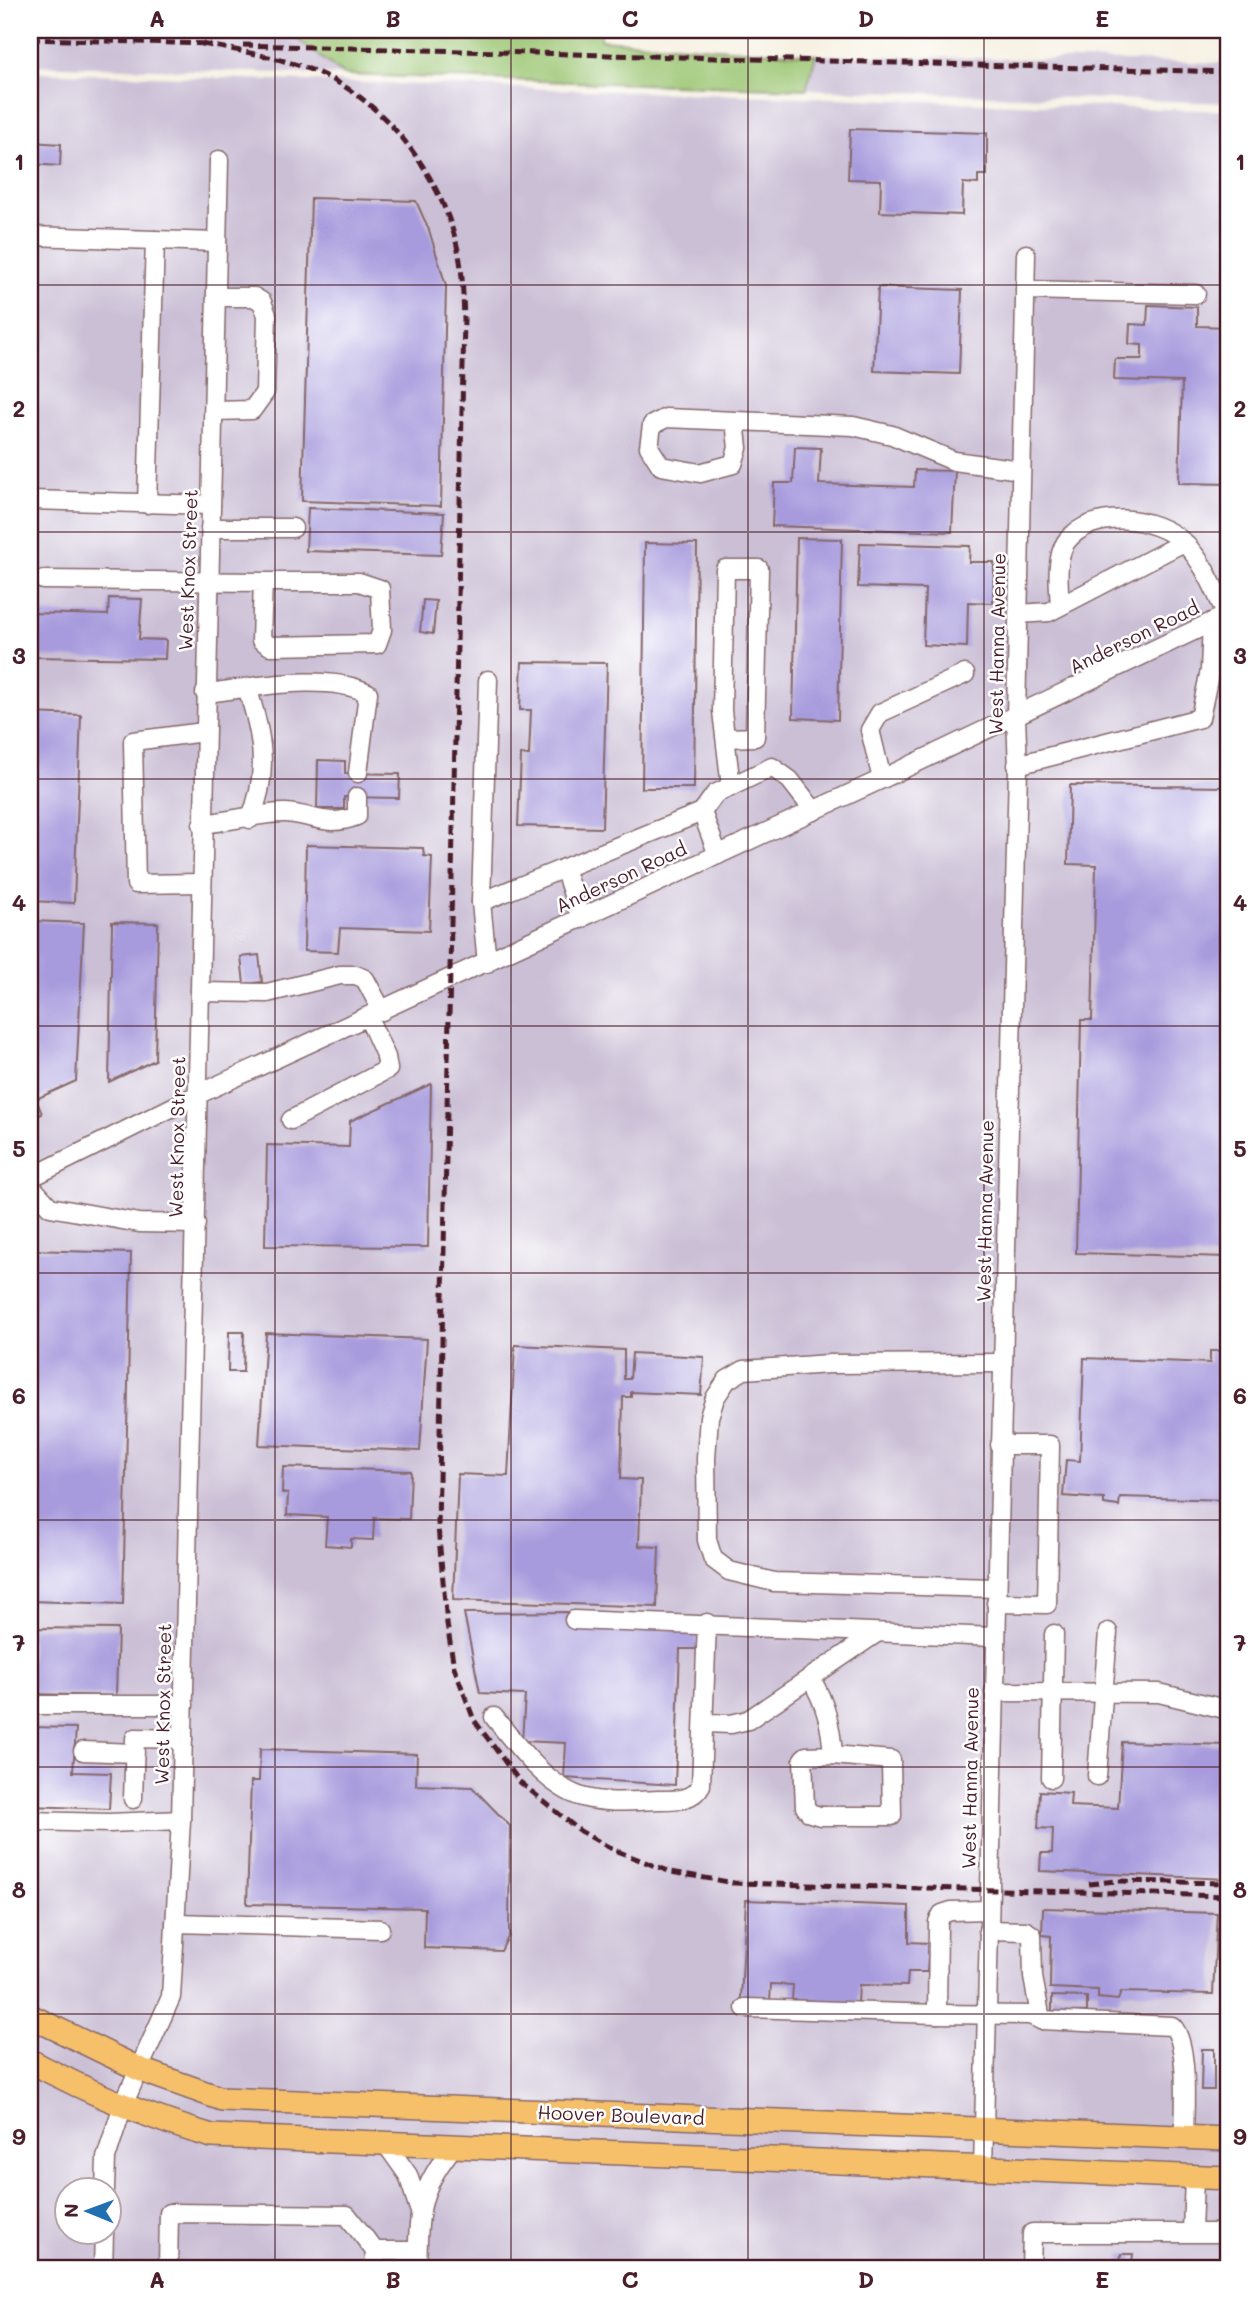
<svg xmlns="http://www.w3.org/2000/svg" width="1259" height="2299" font-family="Mali,sans-serif">
<style>
.industrial{fill:#cbbfd5;fill-rule:evenodd}
.green{fill:#9ac470;stroke:#72724e;stroke-width:2}
.building{fill:#a79bdd}
.lines{fill:none;stroke-linecap:round;stroke-linejoin:round}
.minor-casing{stroke:#86686b;stroke-width:21}
.major-casing{stroke:#86686b;stroke-width:26}
.minor{stroke:#fff;stroke-width:18}
.major{stroke:#f6c06b;stroke-width:23}
.rail{stroke:#4a1f2b;stroke-width:5;stroke-dasharray:10 5;stroke-linecap:butt}
.grid{fill:none;stroke:#4a1f2b;stroke-width:2;stroke-opacity:0.55}
.labels{text-anchor:middle;stroke-width:5;stroke-linejoin:round;paint-order:stroke}
.street-label{font-size:19px;fill:#4a1f2b;stroke:#fff}
.neatline{fill:none;stroke:#4a1f2b;stroke-width:2.5}
.grid-label{font-size:23px;text-anchor:middle;font-weight:bold;fill:#4a1f2b}
</style>
<rect width="100%" height="100%" fill="#fff"/>
<filter id="ink" filterUnits="userSpaceOnUse"><feTurbulence type="fractalNoise" baseFrequency=".0143" numOctaves="2"/><feDisplacementMap in="SourceGraphic" scale="14" xChannelSelector="R" yChannelSelector="G"/><feConvolveMatrix kernelMatrix="1 2 1 2 8 2 1 2 1" color-interpolation-filters="sRGB"/></filter>
<filter id="wash" filterUnits="userSpaceOnUse"><feTurbulence type="fractalNoise" baseFrequency=".00686" numOctaves="4" result="noise"/><feDisplacementMap in="SourceGraphic" scale="28" xChannelSelector="R" yChannelSelector="G"/><feGaussianBlur stdDeviation="1.57" result="paint"/><feColorMatrix in="noise" values="0 0 0 0 0 0 0 0 0 0 0 0 0 0 0 0 0 1.4 0 .05"/><feComposite in="paint" operator="in"/></filter>
<g filter="url(#wash)">
<rect width="100%" height="100%" fill="#f6f1e2"/>
<!-- industrial -->
<g class="industrial">
<polygon points="30,30 292,35 344,75 30,65"/>
<polygon points="816,55 1229,63 1229,103 806,89"/>
<path d="M30,72L1229,111V2269H30ZM66,2190H108V2232H66Z"/>
</g>
<!-- green -->
<polygon class="green" points="32,30 601,30 601,40 816,55 806,89 344,75 292,35"/>
<g id="blocks">
<!-- building -->
<g class="building">
<polygon points="850,129 987,133 987,175 978,175 978,184 963,183 962,215 880,212 881,180 848,179"/>
<polygon points="30,142 61,144 60,166 30,164"/>
<polygon points="311,198 416,201 429,230 446,286 441,506 302,501"/>
<polygon points="878,287 962,290 959,374 874,371"/>
<polygon points="1148,305 1197,307 1197,326 1229,327 1229,484 1179,483 1182,382 1114,380 1115,359 1142,359 1142,345 1129,344 1130,324 1147,325"/>
<polygon points="795,447 821,448 819,484 914,487 915,470 955,471 952,532 772,526 774,483 793,483"/>
<polygon points="308,508 444,513 441,555 306,551"/>
<polygon points="797,538 842,539 838,720 793,718"/>
<polygon points="645,543 697,544 694,788 642,788"/>
<polygon points="860,543 970,546 969,562 994,562 993,603 968,602 967,647 923,645 925,589 858,587"/>
<polygon points="109,598 142,599 139,639 166,640 165,659 30,657 30,613 108,615"/>
<polygon points="423,600 436,601 433,634 420,632"/>
<polygon points="522,662 607,663 602,828 518,826 521,755 529,755 531,710 520,710"/>
<polygon points="1229,670 1229,695 1220,675"/>
<polygon points="30,713 81,715 74,903 30,901"/>
<polygon points="318,760 345,761 345,773 400,774 399,798 344,797 344,809 317,809"/>
<polygon points="1070,785 1229,787 1229,1257 1076,1253 1081,1020 1092,1020 1096,865 1068,864"/>
<polygon points="306,845 423,848 424,856 432,857 429,931 340,928 338,952 304,951"/>
<polygon points="30,921 84,923 76,1081 36,1099 42,1114 30,1119"/>
<polygon points="112,922 158,923 155,1060 109,1082"/>
<polygon points="259,955 262,982 244,984 241,957"/>
<polygon points="431,1084 428,1247 265,1246 267,1145 349,1147 350,1121"/>
<polygon points="30,1250 131,1253 123,1604 30,1601"/>
<polygon points="229,1332 244,1332 243,1372 228,1372"/>
<polygon points="266,1333 427,1339 420,1451 259,1445"/>
<polygon points="515,1345 624,1350 624,1379 630,1379 632,1353 704,1357 701,1395 631,1392 631,1397 623,1397 621,1479 641,1480 639,1546 659,1547 657,1607 453,1600 458,1474 508,1476"/>
<polygon points="1210,1351 1229,1351 1229,1500 1120,1497 1119,1506 1104,1504 1104,1499 1063,1496 1066,1460 1080,1461 1084,1358 1210,1363"/>
<polygon points="283,1467 411,1471 409,1519 374,1518 373,1540 351,1539 351,1547 325,1545 327,1517 287,1515 288,1494 282,1493"/>
<polygon points="570,1612 572,1624 699,1631 697,1649 680,1649 675,1785 564,1778 566,1743 522,1741 525,1695 480,1693 464,1613"/>
<polygon points="30,1628 118,1629 116,1696 30,1694"/>
<polygon points="30,1727 76,1728 73,1772 111,1773 109,1809 30,1806"/>
<polygon points="1122,1742 1229,1745 1229,1879 1040,1871 1041,1853 1052,1853 1053,1829 1038,1828 1040,1791 1071,1793 1070,1806 1118,1808"/>
<polygon points="260,1749 417,1754 416,1785 472,1787 510,1826 509,1935 501,1951 424,1948 425,1908 247,1904 251,1781 259,1781"/>
<polygon points="746,1900 909,1906 909,1942 929,1943 927,1972 908,1972 907,1986 859,1985 858,2003 792,2000 793,1985 771,1984 770,2001 741,1999"/>
<polygon points="1043,1908 1217,1913 1213,1994 1121,1992 1118,2000 1098,1998 1098,1990 1050,1988 1051,1936 1042,1935"/>
<polygon points="1052,1996 1087,1997 1087,2012 1052,2012"/>
<polygon points="1202,2049 1214,2049 1214,2090 1201,2090"/>
<polygon points="1121,2254 1133,2254 1132,2264 1229,2269 1059,2269 1059,2261 1120,2263"/>
</g>
</g>
</g>
<g filter="url(#ink)">
<use href="#blocks" fill-opacity="0" stroke="#86686b" stroke-width="2"/>
<g class="lines">
<!-- minor casing -->
<g class="minor-casing">
<g id="minor">
<polyline points="30,236 217,242"/>
<polyline points="1025,290 1196,294"/>
<polyline points="214,411 252,410 265,392 267,315 262,302 254,297 216,297"/>
<polyline points="735,421 738,448 733,464 700,473 661,466 649,447 652,425 666,418 853,426 892,435 954,461 1021,470"/>
<polyline points="30,500 211,505"/>
<polyline points="147,504 155,240"/>
<polyline points="210,528 293,528"/>
<polyline points="43,580 263,582 261,640 270,646 377,644 382,630 380,589 359,582 263,582"/>
<path d="M1060,606C1059,588 1055,558 1066,542C1091,508 1156,516 1183,542C1204,561 1215,591 1227,616"/>
<polyline points="1018,614 1049,612 1184,542"/>
<path d="M247,688C262,732 270,775 250,819"/>
<path d="M205,693C251,688 326,672 368,693L358,773"/>
<polyline points="726,738 755,737 759,569 725,569 722,711 731,787"/>
<polyline points="1017,765 1200,718 1210,670 1212,622"/>
<polyline points="882,779 870,730 880,713 965,674"/>
<polyline points="702,812 718,855"/>
<path d="M202,824C224,822 267,812 286,813C314,815 327,828 357,816V797"/>
<polyline points="564,868 581,919"/>
<polyline points="202,883 136,884 133,741 204,732"/>
<polyline points="481,902 488,680"/>
<polyline points="487,963 481,902 702,812 715,794 772,767 790,780 814,811"/>
<polyline points="200,992 267,993 340,975 356,975 365,979 382,1011"/>
<polyline points="291,1120 388,1069 386,1057 368,1017"/>
<polyline points="30,1178 199,1094 882,779 1229,614"/>
<polyline points="30,1185 50,1207 139,1223 196,1224"/>
<polyline points="996,1588 774,1582 729,1571 713,1559 707,1540 706,1458 709,1417 715,1398 727,1380 744,1370 829,1364 1002,1363"/>
<polyline points="996,1603 1047,1604 1050,1445 1000,1445"/>
<polyline points="574,1620 995,1637"/>
<path d="M811,1679C826,1704 831,1726 833,1755L806,1756L803,1759L805,1807L810,1813L820,1816H892L891,1760L833,1755"/>
<polyline points="994,1692 1159,1693 1229,1710"/>
<polyline points="30,1705 184,1705"/>
<path d="M494,1717C516,1745 547,1786 582,1797C606,1804 634,1801 658,1800C675,1800 693,1801 701,1785L707,1623"/>
<polyline points="704,1723 731,1724 748,1720 875,1634"/>
<polyline points="83,1751 135,1753"/>
<polyline points="1097,1776 1108,1632"/>
<polyline points="1051,1778 1054,1634"/>
<polyline points="133,1799 135,1738 183,1739"/>
<polyline points="30,1821 109,1823 181,1820"/>
<polyline points="175,1923 380,1929"/>
<polyline points="988,1930 1026,1931 1032,1935 1033,1977 1041,2020"/>
<polyline points="745,2008 937,2014 938,1922 942,1914 951,1911 988,1910"/>
<path d="M937,2014L1030,2015L1041,2020L1172,2026C1190,2043 1184,2113 1184,2139"/>
<polyline points="386,2144 408,2175 419,2209"/>
<polyline points="983,2169 1018,768 1016,717 1026,254"/>
<polyline points="105,2190 106,2158 123,2105 171,1997 181,1820 219,160"/>
<polyline points="1192,2232 1194,2177"/>
<polyline points="103,2269 104,2232"/>
<polyline points="168,2269 169,2213 347,2215 375,2251 417,2251"/>
<polyline points="374,2269 375,2251"/>
<path d="M417,2269C419,2213 417,2191 454,2146"/>
<polyline points="1031,2269 1032,2233 1229,2233"/>
</g>
</g>
<!-- major casing -->
<g class="major-casing">
<g id="major">
<polyline points="30,2016 141,2070 222,2099 1229,2139"/>
<path d="M30,2061C88,2092 149,2118 212,2136L1229,2178"/>
</g>
</g>
<!-- minor -->
<use href="#minor" class="minor"/>
<!-- major -->
<use href="#major" class="major"/>
<!-- rail -->
<g class="rail">
<polyline points="30,39 211,44"/>
<path d="M202,44C246,52 295,59 335,81C397,115 446,187 459,255C463,276 463,298 464,319L438,1527L447,1624L454,1667L474,1720L520,1782L580,1831L614,1850L671,1872L734,1883L1229,1896"/>
<polyline points="243,45 1229,72"/>
<polyline points="1089,1884 1116,1881 1229,1883"/>
</g>
</g>
</g>
<!-- grid -->
<path class="grid" d="M275,30V2269M511,30V2269M748,30V2269M984,30V2269M30,285H1229M30,532H1229M30,779H1229M30,1026H1229M30,1273H1229M30,1520H1229M30,1767H1229M30,2014H1229"/>
<g class="labels">
<!-- street labels -->
<g class="street-label">
<text transform="translate(188 570) rotate(-88)" y="7">West Knox Street</text>
<text transform="translate(1134 637) rotate(-26)" y="7">Anderson Road</text>
<text transform="translate(997 644) rotate(-89)" y="7">West Hanna Avenue</text>
<text transform="translate(621 877) rotate(-25)" y="7">Anderson Road</text>
<text transform="translate(177 1137) rotate(-89)" y="7">West Knox Street</text>
<text transform="translate(985 1211) rotate(-89)" y="7">West Hanna Avenue</text>
<text transform="translate(163 1704) rotate(-89)" y="7">West Knox Street</text>
<text transform="translate(970 1778) rotate(-89)" y="7">West Hanna Avenue</text>
<text transform="translate(621 2115) rotate(2)" y="7">Hoover Boulevard</text>
</g>
</g>
<!-- margin -->
<rect width="1259" height="2299" fill="none" stroke="#fff" stroke-width="77"/>
<!-- north arrow -->
<g transform="translate(88 2211) rotate(271)"><circle r="33" fill="#ffffff" stroke="#b7a5aa" stroke-width="2"/>
<path d="M0-5L12 26L0 18L-12 26Z" fill="#1f6fb2"/>
<text y="-10" font-size="19" font-weight="bold" text-anchor="middle" fill="#4a1f2b">N</text>
</g>
<rect x="38" y="38" width="1182" height="2222" class="neatline"/>
<g class="grid-label">
<text x="157" y="27">A</text>
<text x="393" y="27">B</text>
<text x="630" y="27">C</text>
<text x="866" y="27">D</text>
<text x="1102" y="27">E</text>
<text x="19" y="170">1</text>
<text x="1240" y="170">1</text>
<text x="19" y="417">2</text>
<text x="1240" y="417">2</text>
<text x="19" y="664">3</text>
<text x="1240" y="664">3</text>
<text x="19" y="911">4</text>
<text x="1240" y="911">4</text>
<text x="19" y="1157">5</text>
<text x="1240" y="1157">5</text>
<text x="19" y="1404">6</text>
<text x="1240" y="1404">6</text>
<text x="19" y="1651">7</text>
<text x="1240" y="1651">7</text>
<text x="19" y="1898">8</text>
<text x="1240" y="1898">8</text>
<text x="19" y="2145">9</text>
<text x="1240" y="2145">9</text>
<text x="157" y="2288">A</text>
<text x="393" y="2288">B</text>
<text x="630" y="2288">C</text>
<text x="866" y="2288">D</text>
<text x="1102" y="2288">E</text>
</g>
</svg>
